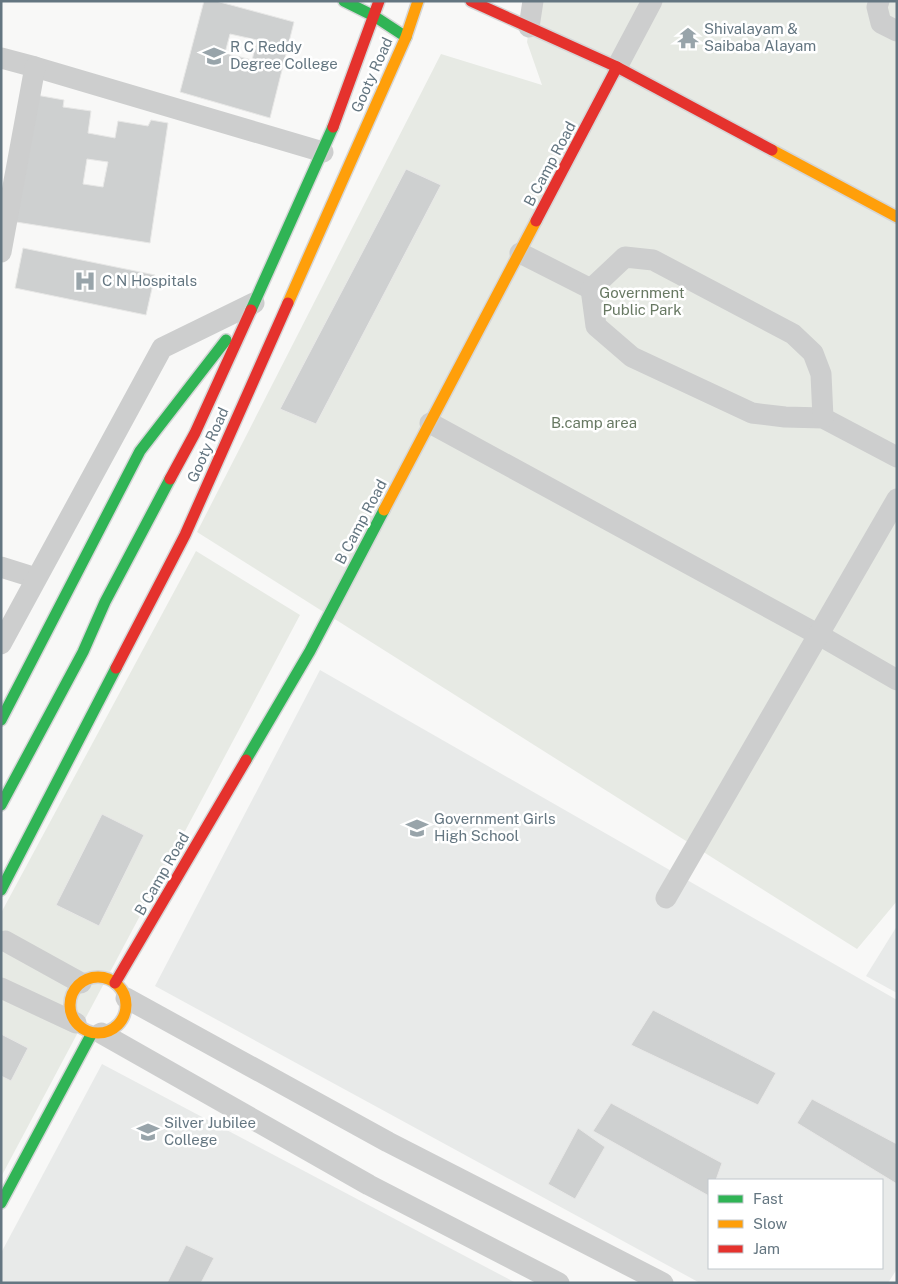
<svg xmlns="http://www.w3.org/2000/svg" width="898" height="1284" font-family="'Public Sans',sans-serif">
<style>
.built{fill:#e8eae9;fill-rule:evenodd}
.green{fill:#e7eae4}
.building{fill:#ced0d0;stroke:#e8e8e7;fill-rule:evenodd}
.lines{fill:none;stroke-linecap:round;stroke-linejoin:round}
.fast-casing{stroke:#d5d6d7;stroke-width:14}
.slow-casing{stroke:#d5d6d7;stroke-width:14}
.jam-casing{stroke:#d5d6d7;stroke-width:14}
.street{stroke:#cdcece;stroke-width:21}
.fast{stroke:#30b455;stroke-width:11}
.slow{stroke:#ff9f0a;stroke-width:11}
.jam{stroke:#e5322d;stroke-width:11}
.labels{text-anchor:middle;stroke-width:5;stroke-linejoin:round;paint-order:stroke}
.poi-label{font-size:15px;fill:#647681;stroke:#fff;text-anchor:start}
.street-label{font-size:15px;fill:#647681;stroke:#fff}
.park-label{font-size:15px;fill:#687963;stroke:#fff}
</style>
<rect width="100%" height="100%" fill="#f8f8f7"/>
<!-- built -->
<g class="built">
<path d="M320,670L897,1000V1269L888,1283H700L155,986ZM709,1180H882V1268H709Z"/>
<polygon points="897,926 897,993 866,976"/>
<polygon points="102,1064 516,1283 1,1283 1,1253"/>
</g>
<!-- green -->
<g class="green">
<polygon points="534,1 897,1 897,901 857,949 197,532 441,54 542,85 527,42"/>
<polygon points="196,551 300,615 1,1177 1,913"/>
</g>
<!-- building -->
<g class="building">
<path d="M204,1H216L294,22L270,118L180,92ZM230,34L257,40L252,60L225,53Z"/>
<path d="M36,95L64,100L63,107L91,111L88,133L115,138L118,121L148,126L151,120L168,123L150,243L16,222ZM87,159L108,162L103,187L83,184Z"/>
<polygon points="406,169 441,185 316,424 280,409"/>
<polygon points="23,248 155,275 146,315 15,288"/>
<polygon points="102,814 144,835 99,926 56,905"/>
<polygon points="653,1010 776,1073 758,1105 631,1045"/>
<polygon points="1,1034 28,1048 11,1081 1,1076"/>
<polygon points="812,1099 897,1144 897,1184 797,1123"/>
<polygon points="611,1103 722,1163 716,1180 709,1180 709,1196 593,1131"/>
<polygon points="578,1128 605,1147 575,1199 548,1184"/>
<polygon points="186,1245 214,1258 201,1283 167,1283"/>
</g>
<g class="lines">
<!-- fast casing -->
<g class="fast-casing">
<g id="fast">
<polyline points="344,1 374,16 406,37"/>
<polyline points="251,310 333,127"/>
<polyline points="1,720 140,451 226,340"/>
<polyline points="246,760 310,651 384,510"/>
<polyline points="1,805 83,652 105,602 170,479"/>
<polyline points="1,890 116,668"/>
<polyline points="1,1203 92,1033"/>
</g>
</g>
<!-- slow casing -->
<g class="slow-casing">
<g id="slow">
<polyline points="772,150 897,217"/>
<polyline points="288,303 406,37 418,1"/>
<polyline points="384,510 536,221"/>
<circle cx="98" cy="1005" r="28"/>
</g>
</g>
<!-- jam casing -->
<g class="jam-casing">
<g id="jam">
<polyline points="471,1 617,67 772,150"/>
<polyline points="333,127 379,1"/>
<polyline points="536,221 617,67"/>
<polyline points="170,479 195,433 251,310"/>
<polyline points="116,668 185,535 288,303"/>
<polyline points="115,983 246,760"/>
</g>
</g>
<!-- street -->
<g class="street">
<polyline points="879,1 877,7 881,23 897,31"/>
<polyline points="529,27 533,1"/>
<polyline points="1,58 35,67 323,152"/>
<polyline points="617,67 652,1"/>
<polyline points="1,252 35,67"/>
<polyline points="520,253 591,289"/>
<polyline points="591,289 596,326 632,357 752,413 785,417 823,418 897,457"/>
<polyline points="591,289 625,257 653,260 793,334 813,353 821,374 823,418"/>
<polyline points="430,423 819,635 897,680"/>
<polyline points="1,567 36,578"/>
<polyline points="1,644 162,348 254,303"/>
<polyline points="666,898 897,499"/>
<polyline points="5,941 81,983"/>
<polyline points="1,988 76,1023"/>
<polyline points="126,998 388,1142 663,1283"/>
<polyline points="101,1033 369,1185 559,1283"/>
</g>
<!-- fast -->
<use href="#fast" class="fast"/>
<!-- slow -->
<use href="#slow" class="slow"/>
<!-- jam -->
<use href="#jam" class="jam"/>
</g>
<!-- icons -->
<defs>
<g id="temple-bare" transform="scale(1.725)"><path d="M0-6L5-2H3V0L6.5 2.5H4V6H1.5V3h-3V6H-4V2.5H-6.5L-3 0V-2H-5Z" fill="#98a4aa" stroke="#fff" stroke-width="2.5" paint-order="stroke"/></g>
<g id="university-bare" transform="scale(1.725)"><path d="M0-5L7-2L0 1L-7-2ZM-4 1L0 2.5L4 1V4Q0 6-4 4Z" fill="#98a4aa" stroke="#fff" stroke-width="2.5" paint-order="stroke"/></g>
<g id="hospital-bare" transform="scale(1.725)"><path d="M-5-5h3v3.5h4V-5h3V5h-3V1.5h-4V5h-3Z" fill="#98a4aa" stroke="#fff" stroke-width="2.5" paint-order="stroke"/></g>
<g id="school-bare" transform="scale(1.725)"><path d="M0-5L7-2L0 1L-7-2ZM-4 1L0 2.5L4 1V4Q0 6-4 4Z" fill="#98a4aa" stroke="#fff" stroke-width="2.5" paint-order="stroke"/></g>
</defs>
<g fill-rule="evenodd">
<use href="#temple-bare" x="688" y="38"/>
<use href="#university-bare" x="214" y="56"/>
<use href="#hospital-bare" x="85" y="281"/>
<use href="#school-bare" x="417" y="828"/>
<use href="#university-bare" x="148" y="1132"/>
</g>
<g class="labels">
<!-- poi labels -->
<g class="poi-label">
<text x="704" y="34">Shivalayam &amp;<tspan x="704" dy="17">Saibaba Alayam</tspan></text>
<text x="230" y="52">R C Reddy<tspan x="230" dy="17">Degree College</tspan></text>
<text x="102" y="286">C N Hospitals</text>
<text x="434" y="824">Government Girls<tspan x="434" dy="17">High School</tspan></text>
<text x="164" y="1128">Silver Jubilee<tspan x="164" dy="17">College</tspan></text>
</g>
<!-- street labels -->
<g class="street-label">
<text transform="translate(372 75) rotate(-66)" y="5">Gooty Road</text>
<text transform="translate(550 164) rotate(-62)" y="5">B Camp Road</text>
<text transform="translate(208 445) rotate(-66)" y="5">Gooty Road</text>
<text transform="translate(361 522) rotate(-62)" y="5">B Camp Road</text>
<text transform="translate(162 874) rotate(-60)" y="5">B Camp Road</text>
</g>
<!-- park labels -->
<g class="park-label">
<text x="642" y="298">Government<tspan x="642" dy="17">Public Park</tspan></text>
<text x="594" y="428">B.camp area</text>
</g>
</g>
<!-- border -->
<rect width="898" height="1284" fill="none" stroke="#647681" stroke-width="5"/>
<!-- legend -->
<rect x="708" y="1179" width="175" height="90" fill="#ffffff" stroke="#c1c8cd"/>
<rect x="718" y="1195" width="25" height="8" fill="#30b455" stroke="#c1c8cd"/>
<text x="753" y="1204" font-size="15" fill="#647681">Fast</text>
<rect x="718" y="1220" width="25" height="8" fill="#ff9f0a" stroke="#c1c8cd"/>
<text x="753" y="1229" font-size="15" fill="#647681">Slow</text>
<rect x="718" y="1245" width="25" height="8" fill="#e5322d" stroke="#c1c8cd"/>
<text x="753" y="1254" font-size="15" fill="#647681">Jam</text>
</svg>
